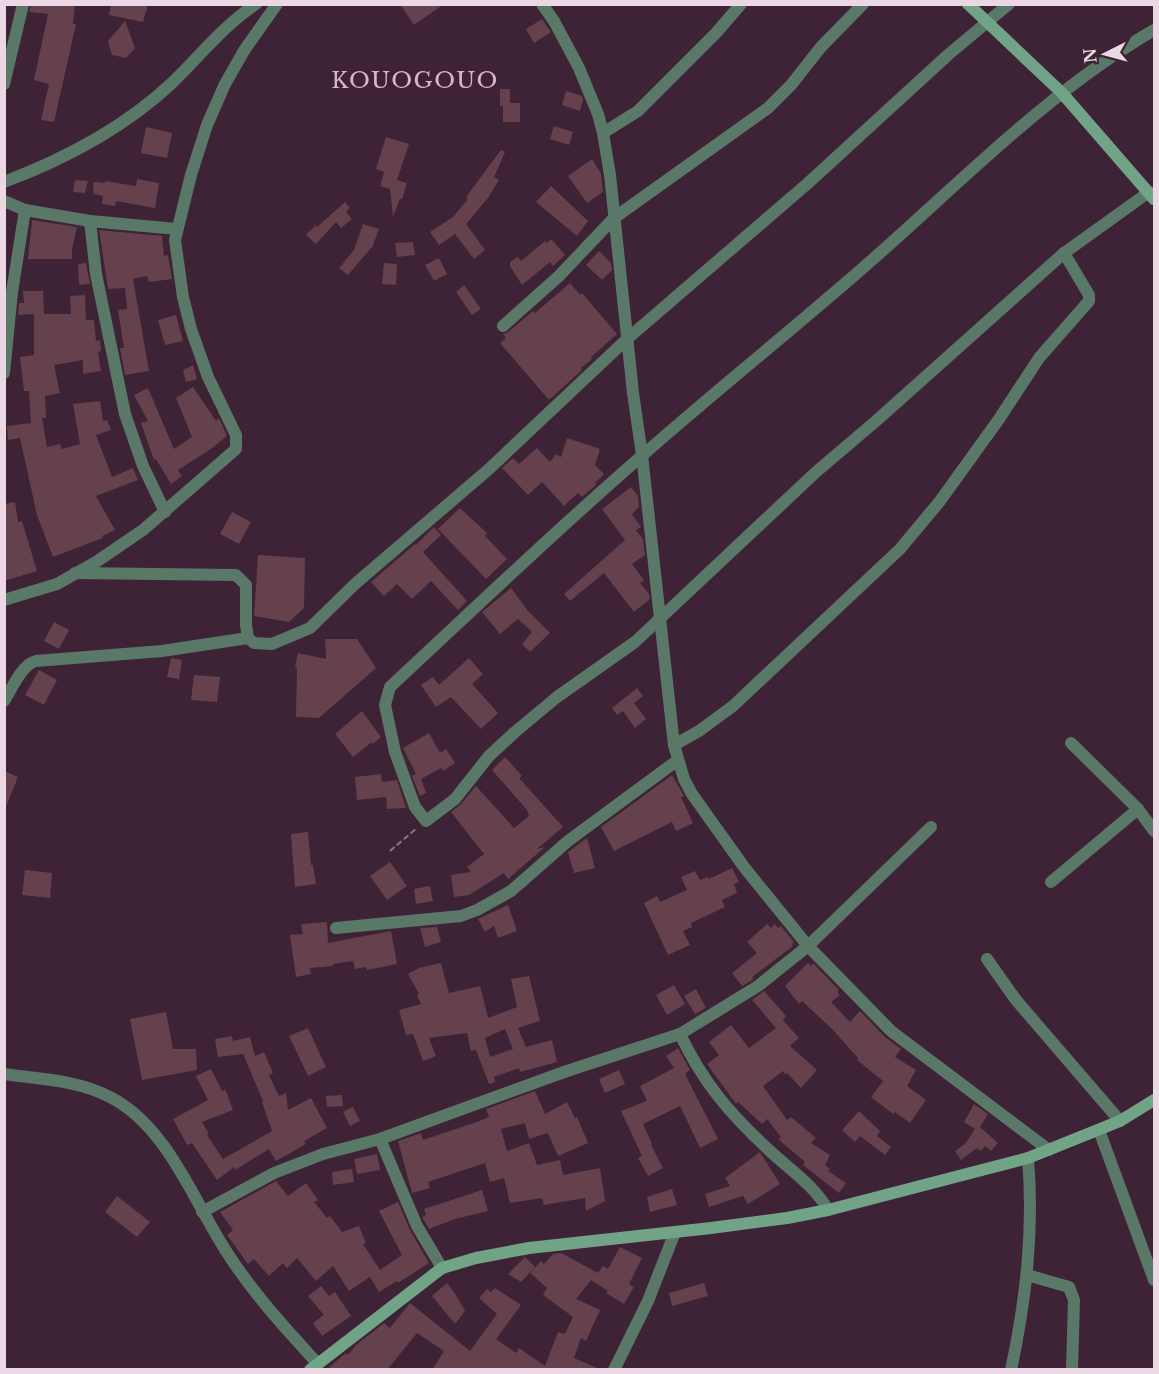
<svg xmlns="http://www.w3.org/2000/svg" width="1159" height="1374" font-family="'Libre Baskerville',serif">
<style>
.building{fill:#64414c;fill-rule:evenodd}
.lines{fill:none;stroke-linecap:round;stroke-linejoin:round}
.path{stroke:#8d7585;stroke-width:2;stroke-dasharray:6 3;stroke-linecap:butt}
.street{stroke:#5a7867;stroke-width:12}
.secondary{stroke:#71a387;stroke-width:12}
.labels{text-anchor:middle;stroke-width:5;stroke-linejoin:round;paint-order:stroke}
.neighbourhood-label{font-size:22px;letter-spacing:1.5px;fill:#d9b5cc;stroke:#3e2235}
</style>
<rect width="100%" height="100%" fill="#3e2235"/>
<!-- building -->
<g class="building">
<polygon points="31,4 75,4 73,24 76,24 54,122 41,120 49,84 34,80 48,14 29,12"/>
<polygon points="111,4 148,4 143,22 109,15"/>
<polygon points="400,4 444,4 414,25"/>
<polygon points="542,19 551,32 534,43 526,29"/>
<polygon points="125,21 135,48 126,58 112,55 108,41"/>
<polygon points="500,89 510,89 510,103 520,103 520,122 503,122 503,106 500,106"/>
<polygon points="566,91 582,96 583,100 580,111 562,105"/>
<polygon points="554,126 573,132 569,145 550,139"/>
<polygon points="146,127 172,133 167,158 141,153"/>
<polygon points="386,137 409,144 397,180 407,183 402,200 400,198 393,217 390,189 380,186 384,172 376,169"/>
<polygon points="501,150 505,152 494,177 499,180 488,198 466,224 485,250 474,259 455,234 439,245 430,232 453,217 468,199 466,197"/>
<polygon points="592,159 601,174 603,192 587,203 568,176"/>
<polygon points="137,179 159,183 155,208 116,201 115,206 102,204 103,196 94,194 93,182 105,183 105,181 136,186"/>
<polygon points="75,180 88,181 85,193 73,192"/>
<polygon points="551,186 588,221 577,236 536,202"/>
<polygon points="345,202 350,208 346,212 352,219 341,228 336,222 316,244 306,235 316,225 317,227"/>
<polygon points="32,220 77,227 72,249 72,259 28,259"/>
<polygon points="363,224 379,229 372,248 371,248 348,275 339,268 354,250"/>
<polygon points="99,230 162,236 164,256 168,255 172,279 149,282 147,276 133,279 149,371 125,375 120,348 124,348 118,310 127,309 125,288 108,289"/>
<polygon points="551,239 565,255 553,266 550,262 522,285 510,266 510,262 518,257 521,261 545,241 547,243"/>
<polygon points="413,242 415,255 397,257 395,243"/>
<polygon points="599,251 611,263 612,270 602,280 586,265"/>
<polygon points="439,258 447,274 434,281 425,265"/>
<polygon points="86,263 90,284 79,285 78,264"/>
<polygon points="384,263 397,264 396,285 382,284"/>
<polygon points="570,283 580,295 582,293 617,334 591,357 592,359 581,368 582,370 549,400 500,343 506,338 503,334 508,332 533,311 535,313"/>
<polygon points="464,285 481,309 472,315 456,292"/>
<polygon points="23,291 43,291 44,314 71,314 70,296 85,295 86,320 94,320 96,341 100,340 101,351 98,352 101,371 83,374 83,360 54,365 60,393 45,396 46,418 42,418 47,447 60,444 62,449 80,444 73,404 100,401 103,421 107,420 111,430 96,435 112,477 133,468 138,480 96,496 115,530 102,536 103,538 53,557 37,515 20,438 8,440 7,426 31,423 29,391 24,391 20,357 34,355 34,314 18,315 19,303 24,303"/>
<polygon points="176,315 183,341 165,345 158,320"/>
<polygon points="193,365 197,379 186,382 183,370"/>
<polygon points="193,387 216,421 219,418 227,436 211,449 178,470 182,476 171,484 156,459 154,460 141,423 148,421 134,395 148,388 174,449 192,437 176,398"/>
<polygon points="567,438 600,449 595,465 604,474 595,483 597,484 582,497 578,493 564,506 542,482 528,495 502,468 513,458 519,464 537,448 550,462 556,454 561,457"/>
<polygon points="631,487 638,496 639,507 632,514 641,527 636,530 643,539 645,555 632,564 644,580 640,583 649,594 650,599 634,612 604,573 570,601 564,594 625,540 602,509"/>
<polygon points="15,502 18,522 22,521 37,571 4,581 4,504"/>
<polygon points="460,508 487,533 485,536 507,559 486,579 438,529"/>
<polygon points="232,512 251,522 239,544 220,534"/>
<polygon points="434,527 441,535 423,552 467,601 458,610 431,581 412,599 397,584 384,596 371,582 415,544 416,545"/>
<polygon points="258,555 305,558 304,608 289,622 254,616"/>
<polygon points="511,588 528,611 550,633 530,652 522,644 532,632 518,619 500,634 482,612"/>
<polygon points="54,622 69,630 59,649 44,641"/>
<polygon points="325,639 357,639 376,668 319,718 296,717 297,669 295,668 298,653 326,659"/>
<polygon points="171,658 182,660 179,679 167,677"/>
<polygon points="469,658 483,674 472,684 498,713 481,729 451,697 436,707 421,685 433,677 439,685"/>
<polygon points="39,670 57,680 44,705 25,695"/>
<polygon points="194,675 220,677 217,702 191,700"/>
<polygon points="637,688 643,696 634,703 646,719 635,728 623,711 617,715 612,708"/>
<polygon points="362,711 381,737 373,744 372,742 353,757 335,734"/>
<polygon points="429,733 440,753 446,749 455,763 443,771 441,768 421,779 426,793 420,796 412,776 416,774 403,748"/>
<polygon points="505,757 522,776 519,778 563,827 537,849 545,847 508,879 504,873 469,895 454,897 451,875 471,872 467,867 484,854 451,812 461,804 476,786 514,828 529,816 527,810 492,770"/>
<polygon points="4,771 18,777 5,809 4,809"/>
<polygon points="381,774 382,782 397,780 406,808 387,809 386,797 357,800 355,777"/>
<polygon points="672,775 684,796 681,797 693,823 676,831 672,822 614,851 601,827"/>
<polygon points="308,832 311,865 313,865 316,884 295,887 291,834"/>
<polygon points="587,838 595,868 574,873 568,852"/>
<polygon points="390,862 407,886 387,900 370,876"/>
<polygon points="732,868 739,882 734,884 737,893 722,900 725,907 691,923 692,927 683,931 690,945 668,955 644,903 657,896 660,902 687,890 681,877 695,871 700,880 708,877 709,879"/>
<polygon points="25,870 52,873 50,898 22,895"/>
<polygon points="430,886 433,901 416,904 414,889"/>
<polygon points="508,905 517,931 498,938 494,926 485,932 478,919"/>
<polygon points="327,922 328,943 391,931 397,964 367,970 366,967 355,969 353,961 333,964 333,966 310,968 311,974 296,977 290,935 303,934 301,924"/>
<polygon points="767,924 771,928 775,924 778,928 781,926 794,942 792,945 793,946 752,977 754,979 742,986 732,973 757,953 747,942"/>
<polygon points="437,927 441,942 425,947 420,928"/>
<path d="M441,963L449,993L480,986L488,1018L517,1007L511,979L529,976L540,1021L518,1028L526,1047L552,1040L557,1062L520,1072L519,1068L494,1077L495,1082L489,1084L476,1050L471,1051L467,1033L429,1038L436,1056L423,1061L413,1034L406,1035L399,1010L421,1004L417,995L419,994L408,974L419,968ZM505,1029L513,1049L490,1057L485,1038Z"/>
<polygon points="808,963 811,966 813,963 839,990 837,992 840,995 831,1002 850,1022 860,1011 885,1037 901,1049 895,1057 916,1070 907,1086 926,1100 910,1123 895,1112 893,1114 871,1097 883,1081 857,1060 858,1058 832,1029 802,1001 799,1004 785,986"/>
<polygon points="674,985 685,1004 667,1015 656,995"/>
<polygon points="696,989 706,1008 695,1014 684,996"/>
<polygon points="764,991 786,1016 783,1020 799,1038 790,1046 817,1070 801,1088 787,1073 786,1075 783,1071 763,1086 787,1120 791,1117 816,1138 811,1143 830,1155 825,1165 830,1169 828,1171 846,1183 839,1193 803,1165 805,1162 778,1139 781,1137 767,1119 762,1124 738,1102 736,1104 707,1064 719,1055 709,1042 731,1025 749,1048 776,1028 752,1000"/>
<polygon points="166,1012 173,1049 196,1049 197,1070 142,1080 130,1019"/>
<polygon points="308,1028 326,1067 308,1076 289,1036"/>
<polygon points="232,1036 233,1041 250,1037 255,1056 264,1052 273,1073 269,1075 279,1096 286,1093 288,1110 311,1098 327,1128 304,1141 306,1144 276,1161 269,1149 235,1170 234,1167 217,1180 192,1143 187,1145 173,1119 208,1100 196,1076 211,1069 222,1091 225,1089 233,1110 202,1122 209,1134 207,1135 223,1159 272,1131 262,1102 263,1101 243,1054 218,1057 215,1039"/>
<polygon points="678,1048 690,1070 685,1074 718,1139 700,1148 680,1106 643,1124 652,1144 651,1145 663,1168 648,1176 638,1158 642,1156 621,1111 647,1101 640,1086 674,1068 666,1056"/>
<polygon points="619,1070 625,1084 605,1093 599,1079"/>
<polygon points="535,1091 545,1114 567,1102 575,1118 577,1117 588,1143 558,1156 548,1133 529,1139 525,1123 501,1129 507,1151 529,1143 537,1165 560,1160 563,1175 600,1168 605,1201 586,1211 585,1198 544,1205 542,1198 510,1203 504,1178 490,1182 485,1163 428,1182 430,1188 412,1193 398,1141 421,1133 423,1140 477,1122 489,1117 486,1109"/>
<polygon points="342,1095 343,1106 327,1107 326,1096"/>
<polygon points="974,1104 988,1114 980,1127 998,1143 991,1151 985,1146 981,1151 977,1148 961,1160 955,1151 965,1144 975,1129 964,1122"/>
<polygon points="353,1107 360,1121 350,1126 343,1112"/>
<polygon points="859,1111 880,1131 877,1136 891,1147 885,1155 860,1136 855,1142 842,1130"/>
<polygon points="760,1152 780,1184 748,1204 743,1196 709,1207 705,1194 730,1186 725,1178"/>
<polygon points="377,1154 380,1170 357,1174 354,1159"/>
<polygon points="352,1169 354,1182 333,1185 332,1172"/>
<polygon points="276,1181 288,1196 306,1183 318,1200 314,1202 327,1218 330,1216 342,1232 359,1226 366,1243 363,1244 380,1270 402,1255 379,1211 398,1202 410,1230 429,1263 398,1283 397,1281 379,1292 370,1277 349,1291 333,1266 316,1281 297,1258 287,1268 283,1263 269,1276 254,1259 248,1264 227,1235 233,1230 220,1212"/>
<polygon points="672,1189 677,1205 650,1212 647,1197"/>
<polygon points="482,1190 488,1211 455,1219 429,1229 422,1217 426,1215 424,1209"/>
<polygon points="117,1196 150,1222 137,1237 105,1212"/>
<polygon points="620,1247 642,1258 629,1284 634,1287 624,1304 606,1293 608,1291 591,1280 576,1299 600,1310 586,1341 581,1338 574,1358 602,1370 432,1370 444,1351 417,1333 387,1370 326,1370 346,1353 348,1355 356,1345 384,1323 390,1328 410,1303 470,1351 497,1314 479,1298 487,1289 491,1292 495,1288 521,1305 496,1339 516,1353 519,1348 545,1366 558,1332 565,1334 573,1317 543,1295 547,1288 530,1273 541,1261 544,1264 553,1254 561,1253 598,1273 603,1266 608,1269"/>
<polygon points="525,1257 535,1267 521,1282 508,1274"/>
<polygon points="447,1283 454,1292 465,1311 455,1324 432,1296"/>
<polygon points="704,1283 708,1296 672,1306 669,1293"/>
<polygon points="321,1286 329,1296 335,1292 351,1316 322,1336 313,1323 324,1315 308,1296"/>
</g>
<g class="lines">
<!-- path -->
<polyline class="path" points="390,851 417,828"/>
<!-- street -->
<g class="street">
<polyline points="542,4 554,21 579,68 598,114 603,133 610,175 633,393 642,455 674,745 684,779 692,794 744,867 808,946 891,1031 1049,1150"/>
<polyline points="4,84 23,4"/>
<polyline points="603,133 638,111 716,33 741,4"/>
<path d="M4,182C65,159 125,127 172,83C200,56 223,26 256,4"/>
<path d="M1149,192L1064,253L876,421L816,472L635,642L557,697L515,732L489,756L455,799L426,821L415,807L395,752L385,705L390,687C474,609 557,529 644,454C719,388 797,326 872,260C963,180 1049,91 1154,30"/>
<polyline points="4,201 25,210 90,221 177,229"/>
<polyline points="90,221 96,274 125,414 143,466 165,512"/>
<polyline points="503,326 559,276 614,218 768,108 791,85 821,47 863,4"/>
<polyline points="4,373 12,292 25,210"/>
<polyline points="75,573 236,575 246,585 246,625 248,638 254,643 272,644 310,628 355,584 489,469 627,339 807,184 949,54 1009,4"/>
<polyline points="4,600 57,584 96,562 143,530 236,449 236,435 208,377 191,329 183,297 175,240 191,175 207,125 225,84 245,49 277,4"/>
<path d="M4,701C12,689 21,665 36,661L162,651L248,638"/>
<polyline points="1071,743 1138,809 1154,831"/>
<polyline points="674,745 699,731 733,706 900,549 940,501 999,419 1039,358 1089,301 1089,295 1064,253"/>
<polyline points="1051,882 1138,809"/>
<polyline points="336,928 461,916 477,910 511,891 568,841 678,760"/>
<polyline points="987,959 1016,1000 1120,1121"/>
<path d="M680,1034C703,1083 731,1115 770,1151C790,1170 814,1185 828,1210"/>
<path d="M4,1074C40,1079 78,1080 110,1097C167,1126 193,1200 226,1251C252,1292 285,1328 318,1364"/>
<polyline points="1099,1130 1154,1280"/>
<polyline points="380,1139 417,1226 442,1268"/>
<polyline points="202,1212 274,1173 323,1154 380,1139 567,1071 680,1034 758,986 808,946 931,827"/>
<polyline points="1027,1275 1069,1287 1074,1300 1072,1370"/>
<polyline points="614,1370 648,1301 675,1232"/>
<path d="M1011,1370C1026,1299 1034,1231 1028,1158"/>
</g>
<!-- secondary -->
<g class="secondary">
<polyline points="968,4 1062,93 1154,199"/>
<polyline points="310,1370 442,1268 476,1258 529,1248 711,1228 787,1218 828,1210 1028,1158 1120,1121 1154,1100"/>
</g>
</g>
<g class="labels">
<!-- neighbourhood labels -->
<g class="neighbourhood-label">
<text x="415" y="88">KOUOGOUO</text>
</g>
</g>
<!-- border -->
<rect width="1159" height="1374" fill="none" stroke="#ebd8e4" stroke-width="12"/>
<!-- north arrow -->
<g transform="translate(1105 54) rotate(264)" stroke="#3e2235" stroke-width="4.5" paint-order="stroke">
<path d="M0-4.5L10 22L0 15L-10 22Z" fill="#ebd8e4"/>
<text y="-9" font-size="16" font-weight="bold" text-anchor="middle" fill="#ebd8e4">N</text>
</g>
</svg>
